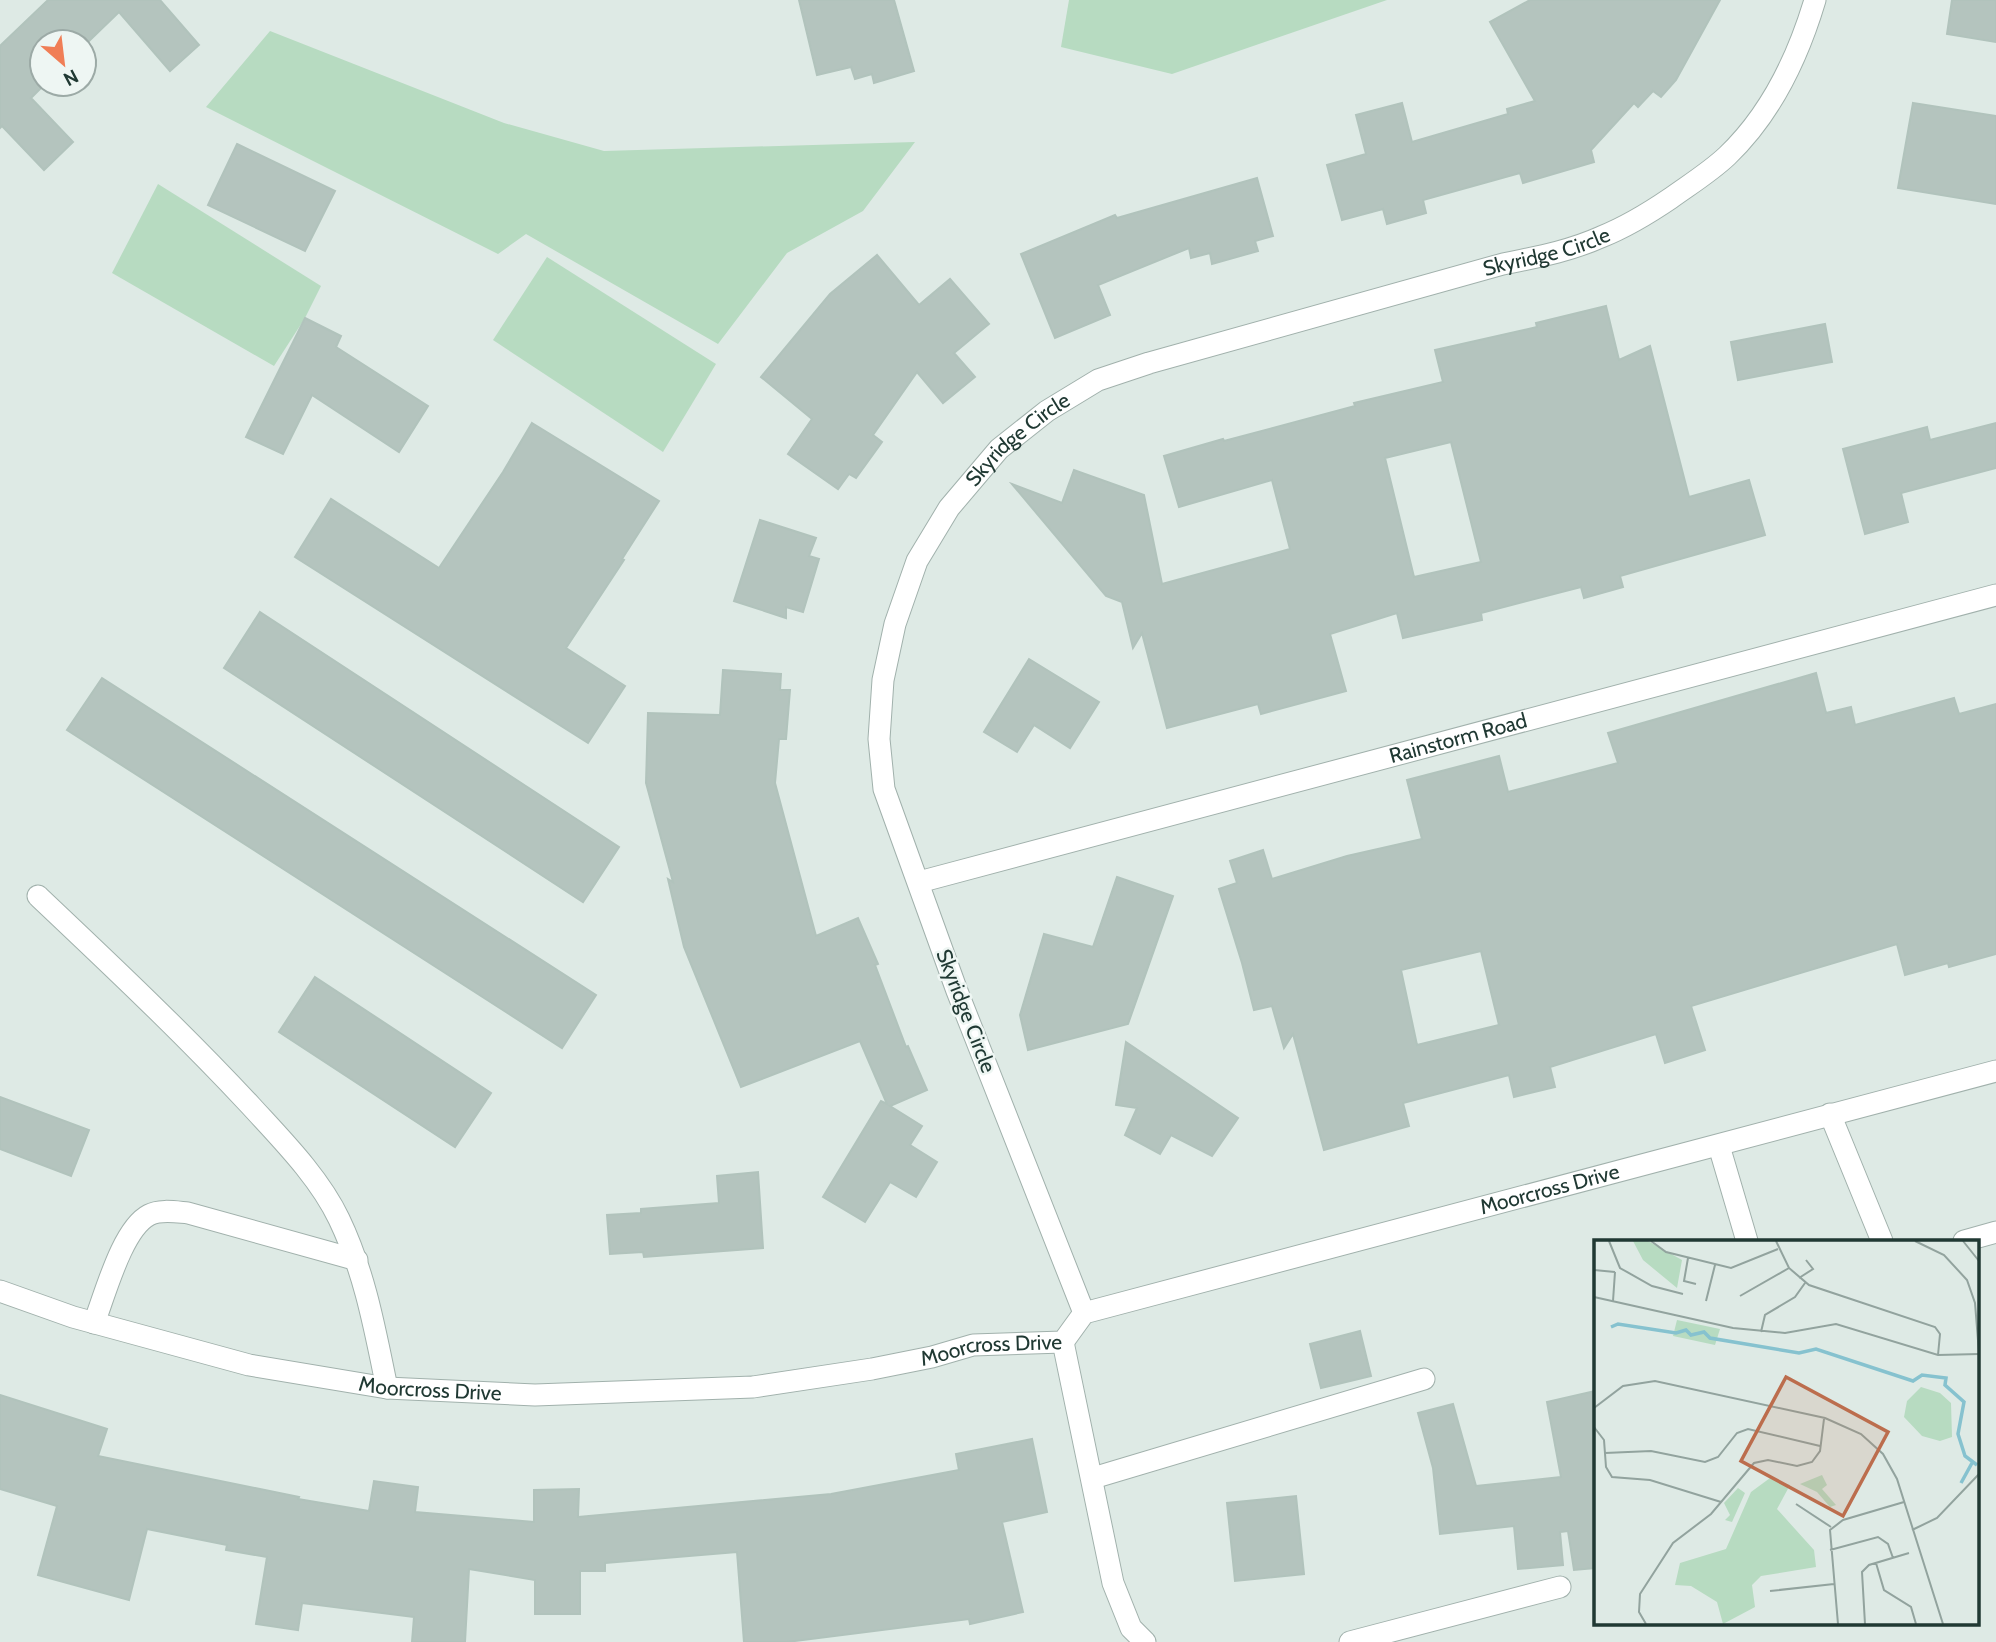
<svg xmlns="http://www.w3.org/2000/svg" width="1996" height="1642" font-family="Cabin,sans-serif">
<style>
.green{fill:#b7dbc1}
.building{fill:#b4c4be;stroke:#b1c3bc;stroke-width:2;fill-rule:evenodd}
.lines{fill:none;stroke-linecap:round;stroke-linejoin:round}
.minor-casing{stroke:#a1b1ac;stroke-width:23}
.minor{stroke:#fff;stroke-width:21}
.labels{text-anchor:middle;stroke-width:5;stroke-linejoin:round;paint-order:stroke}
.street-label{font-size:21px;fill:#203933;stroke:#eef6f3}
.inset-river{fill:none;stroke:#86c2cf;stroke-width:3.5}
.inset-road{fill:none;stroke:#92a39e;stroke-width:2}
.view{fill:#bc6d4d;fill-opacity:0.15;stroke:#bc6d4d;stroke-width:3.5}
.inset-edge{fill:none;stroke:#203933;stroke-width:3.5}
</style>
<rect width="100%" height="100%" fill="#deeae5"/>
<!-- green -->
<g class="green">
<polygon points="1069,0 1387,0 1172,74 1061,47"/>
<polygon points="270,31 504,123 604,151 915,142 863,211 787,253 718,344 526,234 498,254 206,107"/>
<polygon points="158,184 321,286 305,318 274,366 112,273"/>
<polygon points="547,257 716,364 663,452 493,340"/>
</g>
<!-- building -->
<g class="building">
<polygon points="48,0 160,0 199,45 170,71 119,12 84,46 84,42 42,42 42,84 45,84 31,98 73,142 44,170 2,126 0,128 0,46"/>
<polygon points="799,0 894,0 914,71 874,83 872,74 855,79 851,67 817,75"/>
<polygon points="1530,0 1720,0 1676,80 1661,97 1653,91 1638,107 1634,103 1591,150 1594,162 1523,183 1520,173 1423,200 1426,213 1387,224 1383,209 1342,220 1327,165 1366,154 1356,115 1402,103 1412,142 1508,114 1507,109 1535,101 1490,22"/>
<polygon points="1952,0 1996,0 1996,42 1947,34"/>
<polygon points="1913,103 1996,116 1996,204 1898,188"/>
<polygon points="237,144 335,191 305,251 208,205"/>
<polygon points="1257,178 1273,236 1255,241 1258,251 1212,264 1210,253 1191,258 1189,248 1098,285 1110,315 1055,338 1021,254 1115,215 1117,218"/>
<polygon points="877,255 919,305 950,279 989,324 954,353 975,377 943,403 917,372 873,435 882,442 856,478 849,474 838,489 788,454 812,419 761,377 830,294"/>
<path d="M1606,306L1619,360L1650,346L1689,497L1749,480L1765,535L1620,576L1623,587L1584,598L1581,587L1481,613L1482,620L1403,638L1397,613L1330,634L1346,691L1261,714L1258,704L1167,728L1142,633L1133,648L1122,602L1106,596L1012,484L1062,503L1074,470L1144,495L1162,584L1290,549L1272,480L1179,507L1164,456L1223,439L1224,441L1355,406L1354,403L1443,382L1435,350L1537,327L1536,323ZM1451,442L1481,562L1414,577L1385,458Z"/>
<polygon points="305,318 341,336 336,347 428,406 399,452 312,395 283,454 246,437"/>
<polygon points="1825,324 1832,362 1738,380 1731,342"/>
<polygon points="532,423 659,501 622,559 624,560 566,648 625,686 588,743 295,557 331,499 439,568 503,472"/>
<polygon points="1996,423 1996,468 1901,493 1908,522 1865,534 1843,449 1927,427 1930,440"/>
<polygon points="760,520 816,538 809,556 819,559 803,612 786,607 786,618 734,601"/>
<polygon points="260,612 619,847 583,902 224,668"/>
<polygon points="1029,659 1099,702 1070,748 1034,725 1017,752 984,732"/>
<polygon points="723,670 781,674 780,690 790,690 786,739 779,739 775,783 816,936 858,918 878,964 875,965 906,1047 908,1046 927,1090 890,1106 922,1126 910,1145 937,1162 916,1197 890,1182 865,1222 823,1197 881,1101 887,1104 860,1041 741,1087 684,947 668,879 673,882 646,783 648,713 720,715"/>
<path d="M1816,673L1826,713L1851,707L1855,725L1954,698L1959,714L1996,704V954L1949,967L1948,963L1905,975L1897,944L1691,1006L1705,1050L1665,1063L1656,1034L1550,1067L1555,1087L1514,1097L1509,1075L1403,1103L1409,1126L1324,1150L1293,1034L1284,1048L1272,1006L1254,1010L1242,963L1219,889L1237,883L1230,861L1263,850L1272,879L1347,856L1422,839L1407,780L1499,756L1508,792L1618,763L1608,733ZM1481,951L1499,1025L1417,1045L1401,970Z"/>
<polygon points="102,678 596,995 562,1048 67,730"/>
<polygon points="1117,877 1173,896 1128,1024 1028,1050 1020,1015 1044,934 1093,947"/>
<polygon points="315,977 491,1093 455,1147 279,1032"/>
<polygon points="1126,1042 1238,1118 1212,1156 1171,1135 1160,1154 1125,1135 1137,1108 1116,1105"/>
<polygon points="0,1097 89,1130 71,1176 0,1149"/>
<polygon points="758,1172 763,1248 644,1257 643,1252 610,1254 607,1215 641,1213 641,1209 719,1203 717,1176"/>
<polygon points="1360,1331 1371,1376 1321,1388 1310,1344"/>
<polygon points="1595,1391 1595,1568 1574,1570 1568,1531 1560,1532 1563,1565 1518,1569 1514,1526 1440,1534 1433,1468 1418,1413 1453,1404 1476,1486 1561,1477 1547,1402"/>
<polygon points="0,1395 107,1429 98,1456 299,1497 298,1499 369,1511 374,1481 418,1487 415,1512 534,1522 534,1490 579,1489 578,1517 831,1494 959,1470 956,1454 1032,1439 1047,1512 1002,1522 1023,1612 970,1624 969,1619 787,1642 744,1642 737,1552 605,1563 605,1571 580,1571 580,1614 535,1614 535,1580 469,1569 465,1642 412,1642 414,1617 302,1603 298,1630 256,1624 267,1557 226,1550 227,1545 147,1529 129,1600 38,1575 57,1506 0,1489"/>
<polygon points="1296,1496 1304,1574 1235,1581 1227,1503"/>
</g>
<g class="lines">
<!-- minor casing -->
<g class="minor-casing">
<g id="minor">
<path id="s1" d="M919,882L1996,595"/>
<path d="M38,896C111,965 183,1033 251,1106C282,1140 319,1177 339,1219C365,1273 375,1330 387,1388"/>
<polyline points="1830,1114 1882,1241"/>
<polyline points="1719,1146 1747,1241"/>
<polyline points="1964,1241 1996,1232"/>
<path id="s2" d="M0,1291L73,1317L249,1365L387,1388L535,1395L753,1387L872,1369L932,1357L973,1345L1063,1342L1084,1313L1996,1071"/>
<path id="s3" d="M1084,1313L957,991L884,789L879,739L883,680L895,624L917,561L949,508L999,449L1047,411L1098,380L1149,363L1503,264C1537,257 1570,251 1601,237C1626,227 1649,213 1671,198C1689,185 1710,172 1727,156C1770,115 1798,57 1815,0"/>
<path d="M94,1323C105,1295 122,1229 149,1215C160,1209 176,1212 188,1213L357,1260"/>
<polyline points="1063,1342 1113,1583 1131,1628 1145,1642"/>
<polyline points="1093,1478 1424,1379"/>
<polyline points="1350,1642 1560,1587"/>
</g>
</g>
<!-- minor -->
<use href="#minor" class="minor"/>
</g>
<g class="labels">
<!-- street labels -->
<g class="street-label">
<text dy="7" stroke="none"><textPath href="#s3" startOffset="1521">Skyridge Circle</textPath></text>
<text dy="7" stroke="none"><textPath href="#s3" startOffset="954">Skyridge Circle</textPath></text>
<text dy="7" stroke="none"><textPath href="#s1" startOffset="558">Rainstorm Road</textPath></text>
<text transform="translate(966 1011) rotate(69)" y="7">Skyridge Circle</text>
<text dy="7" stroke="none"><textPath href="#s2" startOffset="1598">Moorcross Drive</textPath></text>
<text dy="7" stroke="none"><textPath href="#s2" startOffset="1008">Moorcross Drive</textPath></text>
<text dy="7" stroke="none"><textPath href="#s2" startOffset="443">Moorcross Drive</textPath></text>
</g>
</g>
<!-- overview -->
<g transform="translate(1594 1240)">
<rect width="385" height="385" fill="#deeae5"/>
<path d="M39,1H54L88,20L83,48L49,20ZM83,80L126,89L121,105L79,96ZM327,147L346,153L357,163L358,197L346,201L328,196L310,177L313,161ZM228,235L233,245L228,249L242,265L236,267L223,252L206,244ZM176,238L196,245L183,269L220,310L222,327L167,336L158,345L161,367L129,384L123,362L97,346L81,345L86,323L132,309L157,252ZM144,248L151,253L138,282L131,280L136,275L130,263Z" fill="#b7dbc1"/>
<path class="inset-river" d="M17,87L24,84L82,93L92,90L97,95L110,92L116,98L205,113L222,109L319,141L328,135L352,138L351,145L370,162L364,194L371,216L383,225M367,243L378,223"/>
<path class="inset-road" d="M15,1L26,28L58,46L89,54M57,1L72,12L137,28L184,9M182,1L195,28L215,45L341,87L346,94L344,115M321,1L350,15L373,40L381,63L385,113M369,1L385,21M94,18L90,41L102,44M0,30L21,32M205,38L219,29L212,20M146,56L195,28M0,57L139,88L191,93L242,84L344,115L385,114M19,61L21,32M112,61L121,25M167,92L171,75L201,57L211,43M0,168L29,146L61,141L231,178L267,194L289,214L303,239L349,384M0,187L10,200L12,227L18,237L56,240L127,262M11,213L57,211L111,222L124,217L143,193L154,189L226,206M202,264L237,287M318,290L343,278L385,234M236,310L284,297L294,304L299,318M282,323L290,350L317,367L322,384M176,351L240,344M52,384L45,372L46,354L79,303L117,274L160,223L174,220L203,226L218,222L226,211L230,179M244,384L236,290L249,280L310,262M271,384L268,332L275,325L315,313"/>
<path class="view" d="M192,137L294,192L249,276L147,221Z"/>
<rect width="385" height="385" class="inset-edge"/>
</g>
<!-- north arrow -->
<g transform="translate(63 63) rotate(152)"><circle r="33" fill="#eef6f3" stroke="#9caaa6" stroke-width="2"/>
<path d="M0-5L12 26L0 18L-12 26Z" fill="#f07e56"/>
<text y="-10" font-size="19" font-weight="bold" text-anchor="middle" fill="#203933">N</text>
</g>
</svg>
